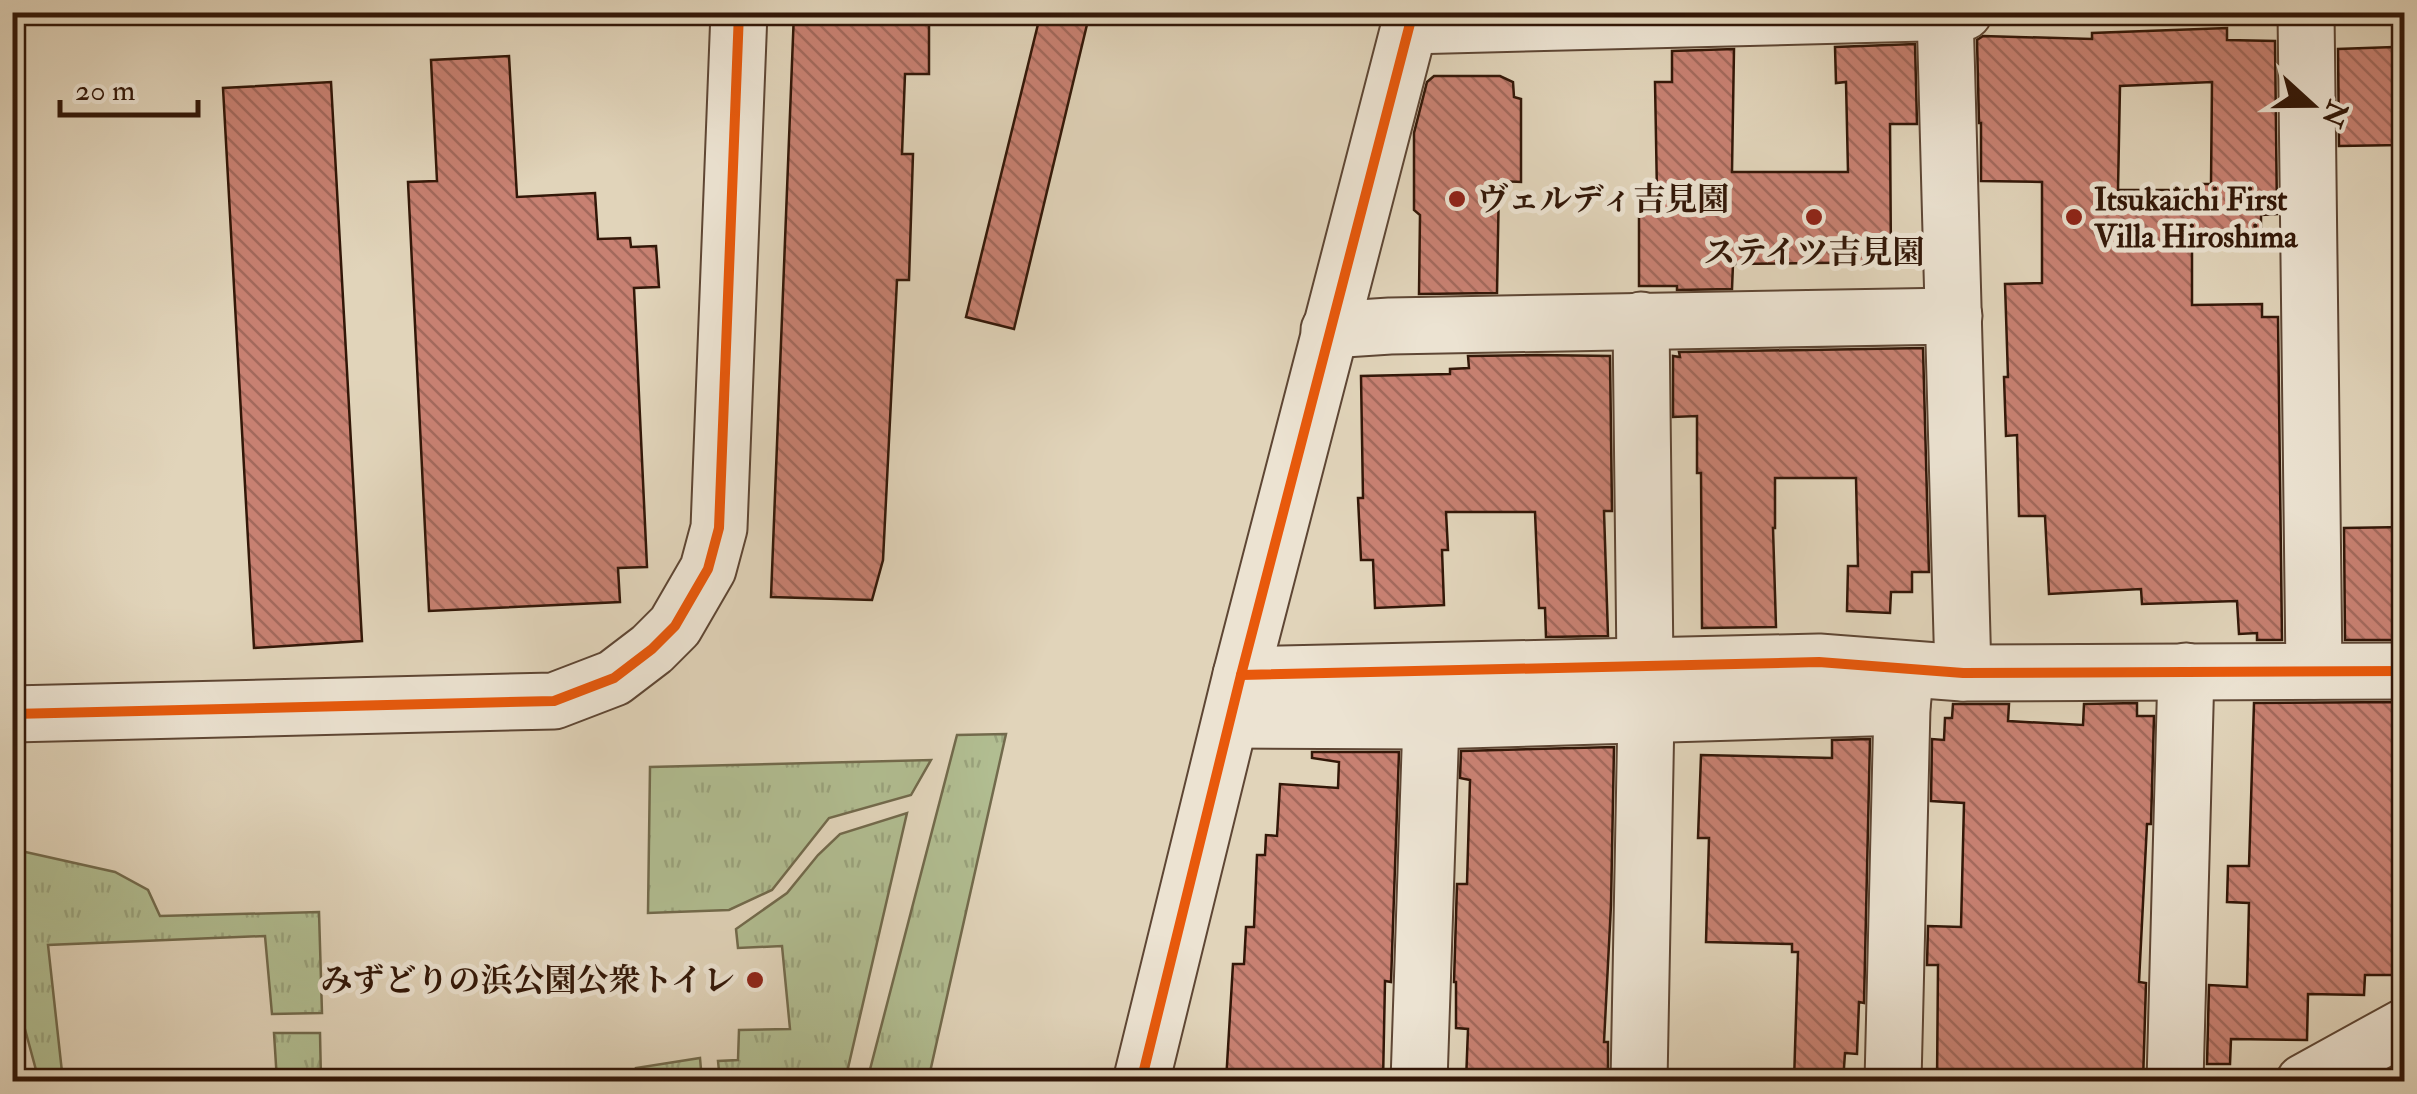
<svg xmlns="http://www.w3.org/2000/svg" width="2417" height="1094" font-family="'IM FELL Double Pica','Noto Serif JP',serif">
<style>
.grass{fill:url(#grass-tufts);stroke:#726a4c;stroke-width:2.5}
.building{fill:url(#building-back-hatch);stroke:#321708;stroke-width:2.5;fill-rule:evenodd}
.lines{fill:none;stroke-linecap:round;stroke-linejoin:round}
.minor-casing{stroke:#5e4634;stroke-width:59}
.tertiary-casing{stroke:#5e4634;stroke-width:59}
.minor{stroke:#ece3d2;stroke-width:55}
.tertiary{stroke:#ece3d2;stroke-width:55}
.cycleway-casing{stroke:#ece3d2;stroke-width:16}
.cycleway{stroke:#e8590c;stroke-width:10}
.poi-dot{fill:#8f2418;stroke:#ece3d2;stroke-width:4}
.labels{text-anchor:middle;stroke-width:10;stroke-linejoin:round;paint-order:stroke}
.poi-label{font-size:32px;font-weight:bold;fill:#321708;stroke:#ece3d2;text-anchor:start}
</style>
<defs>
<pattern id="grass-tufts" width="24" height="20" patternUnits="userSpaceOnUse" patternTransform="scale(2.5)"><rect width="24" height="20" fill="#b1bd91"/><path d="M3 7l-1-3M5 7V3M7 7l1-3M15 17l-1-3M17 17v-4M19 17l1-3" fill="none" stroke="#99a27c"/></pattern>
<pattern id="building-back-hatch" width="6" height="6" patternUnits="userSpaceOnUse" patternTransform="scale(2.5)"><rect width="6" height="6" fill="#c88172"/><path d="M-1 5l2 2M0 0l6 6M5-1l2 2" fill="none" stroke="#a3695c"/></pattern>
</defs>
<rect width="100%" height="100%" fill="#e1d4ba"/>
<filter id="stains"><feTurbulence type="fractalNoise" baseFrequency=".002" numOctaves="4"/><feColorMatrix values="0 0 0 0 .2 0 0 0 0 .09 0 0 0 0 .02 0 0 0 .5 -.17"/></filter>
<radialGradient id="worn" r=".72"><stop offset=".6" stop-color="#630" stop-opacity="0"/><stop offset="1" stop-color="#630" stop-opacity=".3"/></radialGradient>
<!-- grass -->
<g class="grass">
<polygon points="1006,734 928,1081 867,1081 957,735"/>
<polygon points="931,760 911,795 829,818 772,890 729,910 648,913 650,767"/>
<polygon points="907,813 845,1081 720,1081 718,1061 738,1060 739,1030 790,1029 782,946 738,948 736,929 787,893 818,855 840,834"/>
<polygon points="12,849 115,872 148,890 160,916 319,912 322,1013 272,1014 265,936 48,945 63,1081 39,1081 13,985"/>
<polygon points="274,1033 320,1033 321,1081 277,1081"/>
<polygon points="700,1058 702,1081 637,1081 636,1068"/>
</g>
<!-- building -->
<g class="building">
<polygon points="794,12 929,12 929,74 905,74 902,154 913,154 909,280 897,280 883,560 872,600 771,597"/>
<polygon points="1041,12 1090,12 1014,329 966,317"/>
<path d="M2227,28V40L2275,41L2277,214L2261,215V235L2192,236V305L2262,304V317H2278L2282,640H2257V633L2239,634L2237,601L2142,604L2141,589L2049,594L2045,516H2019L2017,435L2006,436L2004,377H2008L2005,284L2042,283V182L1981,181V123H1979L1977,40L1983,36L2092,39V33ZM2212,82L2211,184H2201L2202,190H2118L2120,86Z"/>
<polygon points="1915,44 1917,124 1890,124 1891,262 1733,264 1732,289 1677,290 1677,286 1639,286 1639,194 1657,194 1655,82 1672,82 1672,51 1734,49 1732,172 1848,172 1846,82 1836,83 1835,47"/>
<polygon points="2393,47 2394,70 2400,69 2402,145 2339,146 2338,49"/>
<polygon points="509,56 517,197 595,193 598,239 630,238 631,247 656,246 659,287 634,288 647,567 618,568 620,602 429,611 408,182 437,181 431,60"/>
<polygon points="1434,76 1500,76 1513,82 1514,97 1521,99 1521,182 1499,181 1497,293 1419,294 1420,215 1414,210 1414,133 1427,82"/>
<polygon points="331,82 362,641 254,648 223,88"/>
<polygon points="1923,348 1929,572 1912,572 1912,592 1891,592 1890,613 1847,611 1848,566 1858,566 1856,478 1775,478 1775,528 1773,528 1776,627 1702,628 1701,473 1697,473 1697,416 1673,417 1673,356 1680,357 1679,352"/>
<polygon points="1537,355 1610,356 1612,511 1604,511 1608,636 1546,637 1545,608 1539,608 1535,512 1446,512 1448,550 1442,550 1444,605 1375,608 1373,560 1361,560 1358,498 1363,498 1361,376 1450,374 1450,369 1469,368 1468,356"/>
<polygon points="2404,527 2404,640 2345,640 2344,528"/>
<polygon points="2404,702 2404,975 2365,975 2364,995 2308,994 2307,1040 2231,1039 2230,1064 2207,1064 2209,985 2247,987 2249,903 2227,902 2228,866 2249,866 2254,703"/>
<polygon points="2137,703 2137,716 2154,716 2151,824 2147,824 2139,982 2146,983 2143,1082 1937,1082 1938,965 1927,965 1928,926 1961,927 1964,803 1931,801 1932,739 1944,740 1945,718 1952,718 1953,704 2009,704 2008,721 2083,725 2084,704"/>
<polygon points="1870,739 1864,1003 1859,1002 1857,1054 1845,1053 1843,1082 1794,1082 1798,952 1792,952 1792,944 1706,942 1709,838 1698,838 1701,755 1832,758 1832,740"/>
<polygon points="1614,747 1611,905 1604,1042 1608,1042 1608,1082 1466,1082 1468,1029 1456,1028 1456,982 1454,982 1457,884 1467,884 1470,780 1460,778 1461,751"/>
<polygon points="1312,752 1399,752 1391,982 1385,981 1383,1082 1226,1082 1233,964 1244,964 1246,927 1254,927 1257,855 1265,855 1266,835 1277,836 1280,784 1338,788 1339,762 1312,758"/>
</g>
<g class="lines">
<!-- minor casing -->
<g class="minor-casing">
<g id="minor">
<polyline points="1945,12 1963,673"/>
<polyline points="2306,12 2314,671"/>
<polyline points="1409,26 1964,12"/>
<polyline points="1641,320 1645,665"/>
<polyline points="1329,330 1390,326 1954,316"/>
<polyline points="1241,675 1819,662 1963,673 2404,671"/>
<polyline points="1231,720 1431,721 1902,707"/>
<polyline points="1141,1082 1241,675 1413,12"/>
<polyline points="1419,1082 1431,721"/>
<polyline points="1639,1082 1646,714"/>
<polyline points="1893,1082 1902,707 1906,670"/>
<polyline points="2175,1082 2186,671"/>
<polyline points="2304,1082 2404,1027"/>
</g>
</g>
<!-- tertiary casing -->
<g class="tertiary-casing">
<polyline id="tertiary" points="12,714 554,701 614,678 652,649 675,626 708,569 719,528 739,12"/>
</g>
<!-- minor -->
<use href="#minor" class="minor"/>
<!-- tertiary -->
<use href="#tertiary" class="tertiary"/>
<!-- cycleway casing -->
<g class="cycleway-casing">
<g id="cycleway">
<polyline points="1241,675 1819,662 1963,673 2404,671"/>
<polyline points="12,714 554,701 614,678 652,649 675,626 708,569 719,528 739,12"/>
<polyline points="1141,1082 1241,675 1413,12"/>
</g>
</g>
<!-- cycleway -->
<use href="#cycleway" class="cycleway"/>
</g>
<!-- markers -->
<g class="poi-dot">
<circle cx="1457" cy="199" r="10"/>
<circle cx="1814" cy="217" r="10"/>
<circle cx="2074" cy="217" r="10"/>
<circle cx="755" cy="980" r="10"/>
</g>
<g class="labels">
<!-- poi labels -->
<g class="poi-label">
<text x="1477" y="210">ヴェルディ吉見園</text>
<text x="2094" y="210">Itsukaichi First<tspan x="2094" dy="37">Villa Hiroshima</tspan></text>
<text x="1814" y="263" text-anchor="middle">ステイツ吉見園</text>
<text x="735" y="991" text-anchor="end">みずどりの浜公園公衆トイレ</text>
</g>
</g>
<!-- margin -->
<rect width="2417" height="1094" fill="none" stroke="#e1d4ba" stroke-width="50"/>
<rect x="15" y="15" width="2387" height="1064" fill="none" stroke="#321708" stroke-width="5"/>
<rect x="25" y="25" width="2367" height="1044" fill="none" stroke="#321708" stroke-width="2.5"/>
<!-- north arrow -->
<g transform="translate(2312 105) rotate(111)" stroke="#ece3d2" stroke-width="8" paint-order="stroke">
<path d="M0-8L18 38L0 25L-18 38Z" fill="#321708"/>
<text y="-15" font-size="28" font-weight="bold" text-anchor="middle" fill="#321708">N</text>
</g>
<!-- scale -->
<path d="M60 100v15h138v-15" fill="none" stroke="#321708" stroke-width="5"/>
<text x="75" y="100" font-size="30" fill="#321708" stroke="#ece3d2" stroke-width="8" paint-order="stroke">20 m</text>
<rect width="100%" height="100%" filter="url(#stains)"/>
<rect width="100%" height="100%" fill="url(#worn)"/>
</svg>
